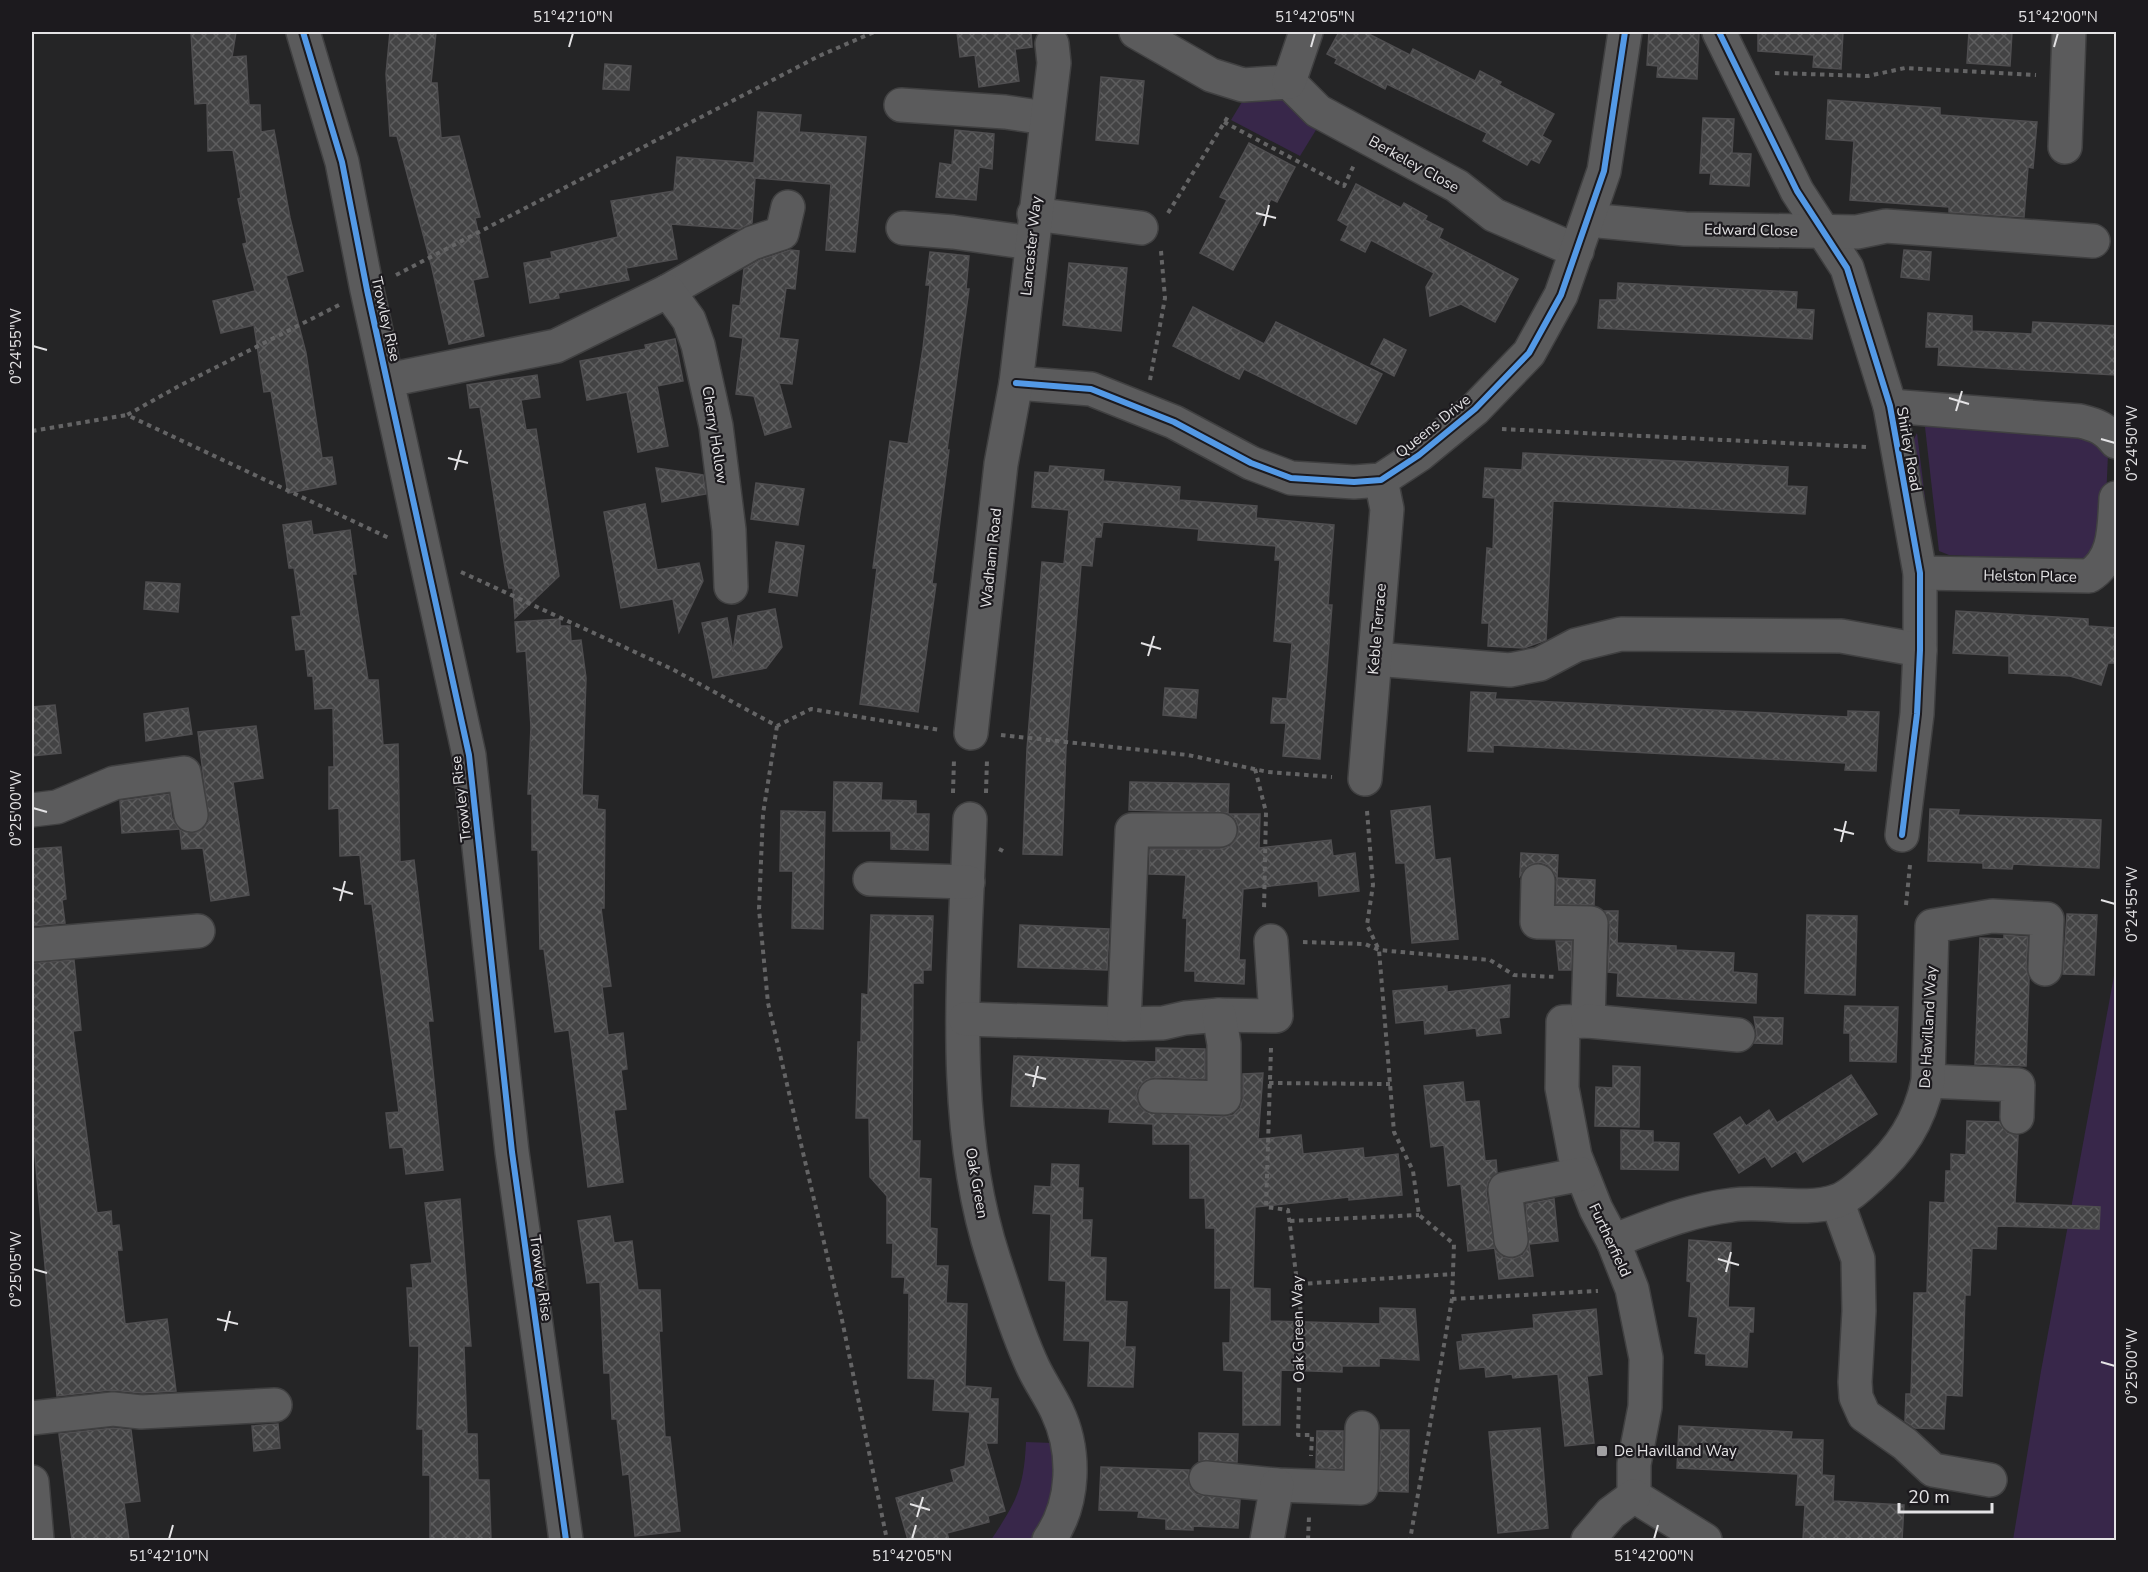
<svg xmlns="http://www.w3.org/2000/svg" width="2148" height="1572" font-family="'Nunito Sans',sans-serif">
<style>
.green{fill:#38274a}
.building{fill:url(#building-cross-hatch);stroke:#4f4e50;stroke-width:1.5}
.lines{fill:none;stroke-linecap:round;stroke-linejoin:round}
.minor-casing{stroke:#404041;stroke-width:36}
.path{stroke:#646465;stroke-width:4;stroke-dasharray:4.5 4.5;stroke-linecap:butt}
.minor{stroke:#5b5b5c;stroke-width:33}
.cycleway-casing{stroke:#1c1a1e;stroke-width:10}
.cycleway{stroke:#5399e6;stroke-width:6}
.ticks{fill:none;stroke:#e4e3e5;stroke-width:2}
.poi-dot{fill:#a1a0a2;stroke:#1c1a1e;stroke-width:2}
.labels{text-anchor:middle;stroke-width:4.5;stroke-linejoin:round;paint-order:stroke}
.street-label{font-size:15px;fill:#e4e3e5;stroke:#1c1a1e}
.poi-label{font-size:15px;fill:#e4e3e5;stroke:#1c1a1e;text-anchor:start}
.neatline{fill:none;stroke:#e4e3e5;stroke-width:2}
.ticks-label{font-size:15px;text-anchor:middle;fill:#e4e3e5}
</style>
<defs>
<pattern id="building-cross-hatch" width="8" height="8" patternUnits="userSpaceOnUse" patternTransform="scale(1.5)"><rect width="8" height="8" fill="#434344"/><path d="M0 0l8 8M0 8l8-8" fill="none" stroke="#5e5e5f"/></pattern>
</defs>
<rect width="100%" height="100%" fill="#252526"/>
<!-- green -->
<g class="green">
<polygon points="1248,92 1276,93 1319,125 1300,156 1231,120"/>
<polygon points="1948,421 2099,441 2108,454 2104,547 2081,561 1949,555 1939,551 1925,427"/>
<polygon points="1917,433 1931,546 1912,455 1913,441"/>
<polygon points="2116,965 2116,1540 2013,1540 2041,1371"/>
<path d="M1026,1442L1053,1443C1060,1474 1053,1516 1031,1540H991C1016,1502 1024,1489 1026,1442Z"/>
</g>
<!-- building -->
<g class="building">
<polygon points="191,32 236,32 232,57 246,56 249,105 260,105 261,132 274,130 290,218 303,271 286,276 306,353 322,458 332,457 336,484 288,493 271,391 264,392 254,325 221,333 213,301 255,291 243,244 247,243 238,199 241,198 233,150 208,151 207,103 195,104"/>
<polygon points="390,32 436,32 431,83 437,83 441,138 459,136 480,217 475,218 488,277 473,280 484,336 449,344 432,268 397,136 390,136 386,74"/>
<polygon points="957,32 1031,32 1032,47 1015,49 1019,81 979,87 975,55 960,57"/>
<polygon points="1339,32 1365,32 1410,55 1413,49 1475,81 1480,71 1501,82 1499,85 1554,114 1542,136 1551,141 1539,163 1531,159 1527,165 1483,141 1487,133 1387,84 1385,89 1335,63 1337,59 1327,54"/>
<polygon points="1649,32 1699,32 1697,79 1657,77 1658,66 1647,65"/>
<polygon points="1758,32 1843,32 1841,69 1813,67 1814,55 1758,51"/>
<polygon points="1969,32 2012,32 2010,66 1967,63"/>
<polygon points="605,64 631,66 629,90 603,89"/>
<polygon points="1101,77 1144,81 1138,144 1096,140"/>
<polygon points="1828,100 1940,108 1940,115 2037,122 2033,168 2028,167 2024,217 1949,212 1949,207 1850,200 1854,141 1826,139"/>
<polygon points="758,112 801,115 799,132 866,137 855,252 826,250 831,184 755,178 752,223 739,229 671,224 677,259 626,268 629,280 558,293 559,298 530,303 524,263 552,258 551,252 618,237 611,201 674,191 677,157 754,163"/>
<polygon points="1703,118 1734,119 1732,153 1751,154 1749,186 1710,184 1711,173 1700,173"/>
<polygon points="955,130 994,134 992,169 979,167 976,200 936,197 940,163 952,165"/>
<polygon points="1249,143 1295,167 1277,202 1271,199 1233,270 1200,253 1227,200 1220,197"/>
<polygon points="1356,184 1401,208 1404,203 1427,216 1425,220 1443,229 1439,238 1518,279 1495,322 1461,304 1430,316 1426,287 1434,273 1371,240 1365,252 1341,240 1348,226 1338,220"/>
<polygon points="790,250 799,251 795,289 786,288 779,338 798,340 792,384 779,383 791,427 765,435 754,396 736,394 743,338 730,336 733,305 740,306 744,269 760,260"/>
<polygon points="1904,250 1931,252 1929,280 1901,277"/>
<polygon points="930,252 969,256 966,289 969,289 947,450 949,450 932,584 936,584 918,712 860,704 877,568 873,568 890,441 908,444 923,348 930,285 926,285"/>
<polygon points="1069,263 1127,268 1121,331 1063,325"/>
<polygon points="1618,283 1797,292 1796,309 1814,310 1812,339 1598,328 1600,300 1617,300"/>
<polygon points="1193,307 1264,344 1276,322 1382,374 1356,424 1244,369 1239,379 1173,346"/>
<polygon points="1928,313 1972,316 1972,331 2032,334 2033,322 2116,326 2116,375 1938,365 1939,347 1926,347"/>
<polygon points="675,339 683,381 657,386 668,446 638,452 627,392 587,400 580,361 646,349 645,345"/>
<polygon points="1384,339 1406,350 1394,376 1371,364"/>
<polygon points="537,375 540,397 521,400 526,430 536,429 559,576 515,618 513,588 509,588 505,568 480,407 470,408 467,385"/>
<polygon points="1523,453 1788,467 1787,486 1807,487 1805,514 1553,501 1546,640 1524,648 1488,646 1489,623 1482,623 1487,548 1493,549 1495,498 1483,497 1485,468 1522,470"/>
<polygon points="1050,466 1104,470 1103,481 1180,487 1179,500 1257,506 1256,518 1334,525 1328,605 1332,605 1320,759 1283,756 1286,723 1271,723 1273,698 1287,699 1292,643 1274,641 1280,560 1275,560 1276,546 1198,540 1199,529 1103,522 1101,537 1095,537 1092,566 1081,565 1066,748 1062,855 1023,854 1027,749 1042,562 1064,564 1069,510 1032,507 1035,472 1049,473"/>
<polygon points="656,468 703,475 706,494 662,502"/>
<polygon points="756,483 804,489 798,525 751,519"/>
<polygon points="645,504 657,570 699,563 703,581 679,632 673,599 621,608 604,512"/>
<polygon points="311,521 313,535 350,530 356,574 352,574 368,680 378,680 383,745 398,744 400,862 414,860 433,1021 428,1021 443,1170 406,1174 403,1147 390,1148 386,1113 399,1112 372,904 365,904 360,855 340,856 339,808 329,809 329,767 334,767 333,708 315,709 313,676 308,676 305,649 296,650 292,617 301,616 294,568 289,568 283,525"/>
<polygon points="776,542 804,546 797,596 769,592"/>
<polygon points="146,582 180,584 178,612 144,609"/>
<polygon points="775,609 782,647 766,668 713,678 702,623 727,618 733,652 738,616"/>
<polygon points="1956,611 2088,619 2088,626 2116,628 2116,663 2108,663 2101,685 2070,676 2009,673 2009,656 1953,653"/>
<polygon points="560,619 560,626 570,626 571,641 581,640 586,678 582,795 598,796 597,809 605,810 604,908 601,908 611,986 602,987 608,1035 623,1033 627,1069 621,1070 626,1109 614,1110 623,1182 588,1187 569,1030 555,1032 544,949 540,949 538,850 532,850 532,794 528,794 531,727 526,651 517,652 515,622"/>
<polygon points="1165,688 1198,690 1196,718 1163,715"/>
<polygon points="1471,692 1496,693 1495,699 1848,717 1848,711 1879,712 1876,771 1845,770 1846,763 1493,745 1493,752 1468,751"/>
<polygon points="55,705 61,753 32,756 32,707"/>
<polygon points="188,708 192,734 146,741 144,714"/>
<polygon points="256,726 263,778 233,782 249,895 211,901 203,848 182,849 180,830 195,833 203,829 209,821 198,732"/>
<polygon points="834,782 882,783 881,800 916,801 916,814 929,814 928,850 891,849 891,831 833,831"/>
<polygon points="1130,782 1229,784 1228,813 1129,810"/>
<polygon points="169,794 172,818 179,829 122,833 120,801"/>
<polygon points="1430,806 1435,860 1450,858 1458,939 1412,943 1405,863 1396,863 1391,811"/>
<polygon points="1930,809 1959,810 1958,815 2101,820 2099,868 2013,864 2012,869 1983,868 1983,863 1928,861"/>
<polygon points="781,811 825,812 823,929 792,928 793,871 780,871"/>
<polygon points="1229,814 1260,814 1259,848 1331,840 1333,856 1355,853 1359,891 1319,896 1318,881 1243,889 1239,960 1245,960 1244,984 1195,981 1195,971 1185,971 1187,918 1183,918 1186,875 1149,874 1150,849 1220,849 1230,846 1236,839 1239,829 1236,820"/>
<polygon points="61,847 66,899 62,900 65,923 32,926 32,849"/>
<polygon points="1521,853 1558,855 1557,878 1548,865 1539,862 1529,865 1520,876"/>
<polygon points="1557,878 1595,880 1594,905 1556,904"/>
<polygon points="1604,911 1618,911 1617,943 1676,946 1676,950 1734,953 1733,972 1757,974 1756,1003 1617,996 1618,973 1608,972 1610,924"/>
<polygon points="2067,914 2097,915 2094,975 2063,974"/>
<polygon points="871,915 933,916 931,970 923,970 923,983 913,983 912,1141 920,1141 919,1178 931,1179 930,1228 937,1229 936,1266 948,1266 946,1303 967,1304 965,1386 991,1388 990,1399 998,1399 997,1443 986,1443 1005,1511 988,1516 989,1522 947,1533 949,1540 908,1540 896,1498 954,1482 951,1470 965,1466 970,1412 933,1410 935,1379 908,1378 909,1293 904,1293 905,1277 892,1277 893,1243 887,1243 887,1196 870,1177 869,1118 856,1118 858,1042 861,1042 862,994 868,995"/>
<polygon points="1807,915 1857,916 1855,995 1805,993"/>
<polygon points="1020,925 1109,929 1107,970 1018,967"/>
<polygon points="2004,935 2028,937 2026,968 2029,979 2026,1066 1975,1064 1980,938 2004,939"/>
<polygon points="1556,941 1572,941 1571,970 1559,970"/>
<polygon points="74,960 81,1030 73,1031 97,1213 111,1211 112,1226 119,1225 122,1250 117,1250 125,1324 167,1319 176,1391 142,1393 111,1390 57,1396 32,1124 32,963"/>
<polygon points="1510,985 1509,1017 1499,1018 1501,1033 1477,1036 1476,1028 1425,1034 1424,1020 1396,1023 1393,991 1447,986 1447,992"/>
<polygon points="1845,1006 1898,1007 1896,1062 1850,1061 1850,1033 1844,1033"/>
<polygon points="1754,1017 1783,1018 1782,1044 1754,1043 1757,1036"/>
<polygon points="1156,1048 1205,1049 1205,1079 1156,1077 1146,1080 1139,1087 1136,1096 1139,1105 1146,1112 1223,1117 1233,1115 1240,1108 1243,1099 1243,1074 1263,1073 1258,1139 1301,1135 1303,1154 1363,1148 1364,1158 1398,1154 1402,1195 1349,1200 1349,1197 1255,1207 1253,1288 1270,1289 1270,1321 1380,1324 1380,1308 1415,1309 1419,1360 1379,1358 1379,1366 1342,1366 1342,1372 1281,1370 1280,1425 1243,1425 1243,1371 1224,1370 1223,1343 1230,1343 1231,1288 1215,1288 1215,1228 1206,1228 1205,1198 1190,1198 1190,1144 1153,1144 1153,1124 1109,1122 1110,1109 1011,1106 1014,1056 1156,1062"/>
<polygon points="1613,1066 1640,1067 1639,1127 1595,1126 1596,1087 1613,1088"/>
<polygon points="1851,1075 1877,1114 1803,1162 1796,1151 1772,1167 1765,1156 1739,1173 1714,1134 1740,1117 1746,1126 1769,1110 1777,1123"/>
<polygon points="1463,1082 1465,1102 1479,1101 1485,1161 1496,1160 1497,1173 1488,1182 1486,1191 1495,1248 1468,1251 1461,1184 1448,1186 1444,1145 1431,1147 1424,1086"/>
<polygon points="1967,1121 2000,1122 2007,1133 2018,1135 2015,1203 2100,1207 2099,1229 1997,1226 1996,1249 1972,1248 1970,1295 1965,1295 1962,1396 1946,1395 1944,1429 1915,1428 1905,1421 1906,1394 1911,1394 1914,1293 1927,1293 1930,1202 1945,1203 1946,1171 1951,1171 1951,1154 1966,1155"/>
<polygon points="1621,1130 1653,1131 1653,1142 1679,1143 1678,1170 1621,1169"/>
<polygon points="1052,1164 1079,1165 1078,1188 1083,1188 1082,1220 1092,1220 1090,1257 1106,1258 1105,1301 1127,1302 1125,1347 1135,1347 1133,1387 1088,1386 1090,1341 1064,1340 1066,1281 1049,1280 1051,1214 1033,1213 1035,1186 1051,1187"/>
<polygon points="460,1199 471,1346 464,1346 467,1434 477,1434 478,1480 489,1480 491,1540 430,1540 430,1475 423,1475 423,1429 417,1429 419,1346 410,1346 407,1288 413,1288 411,1265 432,1263 425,1203"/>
<polygon points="1554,1199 1558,1241 1529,1244 1533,1276 1499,1279 1495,1250 1503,1257 1513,1259 1523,1255 1528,1247 1526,1204"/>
<polygon points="610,1216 614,1243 632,1241 638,1290 660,1290 662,1331 659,1331 665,1437 670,1437 680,1531 635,1536 629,1474 623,1475 617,1419 612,1419 610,1373 604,1373 600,1282 587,1283 578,1221"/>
<polygon points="1689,1240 1731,1243 1728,1307 1754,1308 1753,1332 1749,1332 1747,1367 1706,1365 1706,1354 1695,1353 1698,1317 1689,1316 1691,1282 1687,1281"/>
<polygon points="1596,1309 1602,1374 1587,1376 1594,1443 1565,1446 1558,1374 1513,1378 1512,1374 1486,1377 1485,1367 1460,1369 1457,1342 1463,1341 1462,1335 1534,1328 1533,1315"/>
<polygon points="278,1424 280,1448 254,1451 252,1426"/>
<polygon points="1679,1426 1792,1432 1791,1439 1823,1440 1822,1475 1834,1476 1833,1501 1904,1505 1902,1540 1803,1540 1805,1505 1796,1505 1798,1474 1677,1468"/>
<polygon points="113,1428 131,1430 140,1501 124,1503 129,1540 72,1540 59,1434"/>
<polygon points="1540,1428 1548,1528 1498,1533 1489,1432"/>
<polygon points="1381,1430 1409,1430 1408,1492 1379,1491"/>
<polygon points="1317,1431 1343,1431 1343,1469 1316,1468"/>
<polygon points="1199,1433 1238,1434 1237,1462 1199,1461"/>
<polygon points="1101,1467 1189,1470 1189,1485 1196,1494 1240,1500 1238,1528 1193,1526 1193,1530 1166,1529 1166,1519 1138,1517 1139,1511 1099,1510"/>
</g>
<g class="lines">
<!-- minor casing -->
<g class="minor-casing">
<g id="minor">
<polyline points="303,32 342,162 367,290 469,755 512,1152 566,1540"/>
<polyline points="1136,32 1211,75 1243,85 1289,82 1318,111 1457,186 1494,215 1577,251"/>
<polyline points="1719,32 1797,191 1847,268 1890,406 1920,573 1920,650 1917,714 1902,835"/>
<polyline points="1289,82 1306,32"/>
<polyline points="901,105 1005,112 1046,118"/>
<polyline points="2065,147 2069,32"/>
<polyline points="1034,214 1141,228"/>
<polyline points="1588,220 1685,229 1857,232 1886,226 2093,241"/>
<polyline points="903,228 953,232 1031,243"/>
<polyline points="668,291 752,243 782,233 788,207"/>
<polyline points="388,380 556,346 668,291 689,320 698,345 716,426 729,530 731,587"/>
<polyline points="1016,383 1091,389 1174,422 1251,463 1291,478 1354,482 1381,480 1419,455 1475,409 1529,353 1561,295 1604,171 1625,32"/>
<path d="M1890,406L2080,421C2097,425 2106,429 2116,442"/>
<path d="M1920,573L2089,576C2116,559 2114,527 2116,498"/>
<polyline points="1375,659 1510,670 1540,664 1576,645 1621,634 1841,636 1920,650"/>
<polyline points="971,733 1001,464 1016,383 1054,63 1052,44"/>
<polyline points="1365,779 1387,509 1381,480"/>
<polyline points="32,810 57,807 114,783 184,773 191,815"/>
<path d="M970,819C965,964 948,1120 994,1260C1006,1296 1017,1333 1033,1367C1040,1382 1050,1396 1057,1411C1076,1451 1075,1503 1049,1540"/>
<polyline points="870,879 968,882"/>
<polyline points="1538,881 1537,922 1591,923 1588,1021 1563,1022 1562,1088 1575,1156 1596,1209 1613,1241 1632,1289 1646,1358 1645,1407 1634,1464 1634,1496 1705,1540"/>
<polyline points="32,945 198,931"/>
<polyline points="965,1019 1124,1024 1163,1023 1185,1018 1219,1015 1276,1016 1271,941"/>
<polyline points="1588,1021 1738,1035"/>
<polyline points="1124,1024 1132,830 1220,830"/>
<polyline points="1928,1081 2018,1085 2017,1117"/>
<polyline points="1155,1096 1224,1098 1224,1044 1219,1015"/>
<polyline points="1837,1201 1858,1259 1859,1311 1855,1382 1856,1397 1864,1415 1905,1444 1933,1470 1990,1480"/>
<polyline points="1511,1240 1505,1189 1582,1174"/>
<path d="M1613,1241C1652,1226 1690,1210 1732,1205C1765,1200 1804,1212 1837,1201C1849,1197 1861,1185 1870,1177C1901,1149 1919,1122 1928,1081L1932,926L1992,916L2047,919L2045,969"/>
<polyline points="32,1418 113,1409 141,1412 275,1405"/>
<polyline points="1206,1478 1277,1485 1361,1488 1362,1428"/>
<polyline points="32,1482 37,1540"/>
<polyline points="1267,1540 1277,1485"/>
<polyline points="1588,1540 1611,1513 1634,1496"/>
</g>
</g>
<!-- path -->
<g class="path">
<polyline points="1775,73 1868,76 1905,68 2036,75"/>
<polyline points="1224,122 1344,186 1354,165"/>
<polyline points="1168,213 1229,115"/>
<polyline points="396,275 819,56 874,32"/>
<polyline points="339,305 179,386 127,415 389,538"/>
<polyline points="1150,380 1165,298 1161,251"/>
<polyline points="1502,429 1866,447"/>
<polyline points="32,431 127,415"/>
<polyline points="461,572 672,669 777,726 811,709 940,730"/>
<polyline points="777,726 763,814 759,909 768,1003 841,1315 887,1540"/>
<polyline points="1001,735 1188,755 1268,772 1332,777"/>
<polyline points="1255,769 1266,812 1264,910"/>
<polyline points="953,793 954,759"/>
<polyline points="986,793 987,759"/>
<polyline points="1367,811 1373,885 1367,925 1379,950 1394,1132 1413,1171 1419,1215 1454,1244 1452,1299 1410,1540"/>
<polyline points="999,849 1007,853"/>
<polyline points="1906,905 1910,865"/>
<polyline points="1303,942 1365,944 1379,950 1490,960 1514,975 1557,977"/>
<polyline points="1271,1048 1266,1207 1288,1210 1301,1314 1298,1435 1312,1435 1311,1456"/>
<polyline points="1269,1083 1390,1084"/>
<polyline points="1290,1221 1419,1215"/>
<polyline points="1299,1284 1454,1274"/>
<polyline points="1452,1299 1598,1291"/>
<polyline points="1308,1540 1309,1517"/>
</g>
<!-- minor -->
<use href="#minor" class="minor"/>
<!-- cycleway casing -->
<g class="cycleway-casing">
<g id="cycleway">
<polyline points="303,32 342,162 367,290 469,755 512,1152 566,1540"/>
<polyline points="1719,32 1797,191 1847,268 1890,406 1920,573 1920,650 1917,714 1902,835"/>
<polyline points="1016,383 1091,389 1174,422 1251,463 1291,478 1354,482 1381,480 1419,455 1475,409 1529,353 1561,295 1604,171 1625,32"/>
</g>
</g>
<!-- cycleway -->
<use href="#cycleway" class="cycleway"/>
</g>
<!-- ticks -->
<path class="ticks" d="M569,47L573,33M1311,47L1315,33M2054,47L2058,33M1256,213L1276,218M1264,226L1269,205M33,346L47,350M1949,398L1969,404M1956,411L1962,391M2101,439L2115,443M448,458L468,463M455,470L461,450M1141,643L1161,649M1148,656L1154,636M33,808L47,812M1834,829L1854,834M1841,842L1846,821M333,888L353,894M2101,900L2115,904M340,901L345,881M1025,1074L1046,1079M1033,1087L1038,1066M1718,1259L1739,1265M33,1269L47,1273M1726,1272L1731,1252M217,1319L238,1324M225,1331L230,1311M2101,1362L2115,1366M910,1504L930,1510M917,1517L923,1497M169,1539L173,1525M912,1539L916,1525M1654,1539L1658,1525"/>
<!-- markers -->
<rect class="poi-dot" x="1596" y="1445" width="12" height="12" rx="3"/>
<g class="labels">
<!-- street labels -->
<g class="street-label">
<text transform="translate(1414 164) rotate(29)" y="5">Berkeley Close</text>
<text transform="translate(1751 230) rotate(1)" y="5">Edward Close</text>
<text transform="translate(1031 246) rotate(-84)" y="5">Lancaster Way</text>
<text transform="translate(386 319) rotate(77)" y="5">Trowley Rise</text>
<text transform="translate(1433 426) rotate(-39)" y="5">Queens Drive</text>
<text transform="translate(715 435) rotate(81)" y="5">Cherry Hollow</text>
<text transform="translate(1909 449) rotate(80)" y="5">Shirley Road</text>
<text transform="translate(991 558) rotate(-84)" y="5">Wadham Road</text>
<text transform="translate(2030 576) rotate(1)" y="5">Helston Place</text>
<text transform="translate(1377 629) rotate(-85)" y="5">Keble Terrace</text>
<text transform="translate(461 799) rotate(-97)" y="5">Trowley Rise</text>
<text transform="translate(1928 1027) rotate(-87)" y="5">De Havilland Way</text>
<text transform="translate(977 1183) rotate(80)" y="5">Oak Green</text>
<text transform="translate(1610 1240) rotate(65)" y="5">Furtherfield</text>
<text transform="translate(541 1278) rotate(82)" y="5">Trowley Rise</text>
<text transform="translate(1298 1329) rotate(-91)" y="5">Oak Green Way</text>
</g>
<!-- poi labels -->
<g class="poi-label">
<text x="1614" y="1456">De Havilland Way</text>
</g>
</g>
<!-- border -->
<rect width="2148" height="1572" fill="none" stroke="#1c1a1e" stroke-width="66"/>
<!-- scale -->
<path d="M1899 1503v9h93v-9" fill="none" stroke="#e4e3e5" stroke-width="3"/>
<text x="1908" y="1503" font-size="18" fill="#e4e3e5" stroke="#1c1a1e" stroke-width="4.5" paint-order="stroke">20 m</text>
<rect x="33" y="33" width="2082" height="1506" class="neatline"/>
<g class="ticks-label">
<text x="573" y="22">51°42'10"N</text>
<text x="1315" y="22">51°42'05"N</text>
<text x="2058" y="22">51°42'00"N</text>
<text transform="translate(16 346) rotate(-90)" y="5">0°24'55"W</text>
<text transform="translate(2132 443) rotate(-90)" y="5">0°24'50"W</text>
<text transform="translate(16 808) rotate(-90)" y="5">0°25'00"W</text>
<text transform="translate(2132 904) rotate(-90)" y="5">0°24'55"W</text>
<text transform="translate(16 1269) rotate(-90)" y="5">0°25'05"W</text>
<text transform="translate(2132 1366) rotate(-90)" y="5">0°25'00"W</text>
<text x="169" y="1561">51°42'10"N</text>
<text x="912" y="1561">51°42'05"N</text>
<text x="1654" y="1561">51°42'00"N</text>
</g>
</svg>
